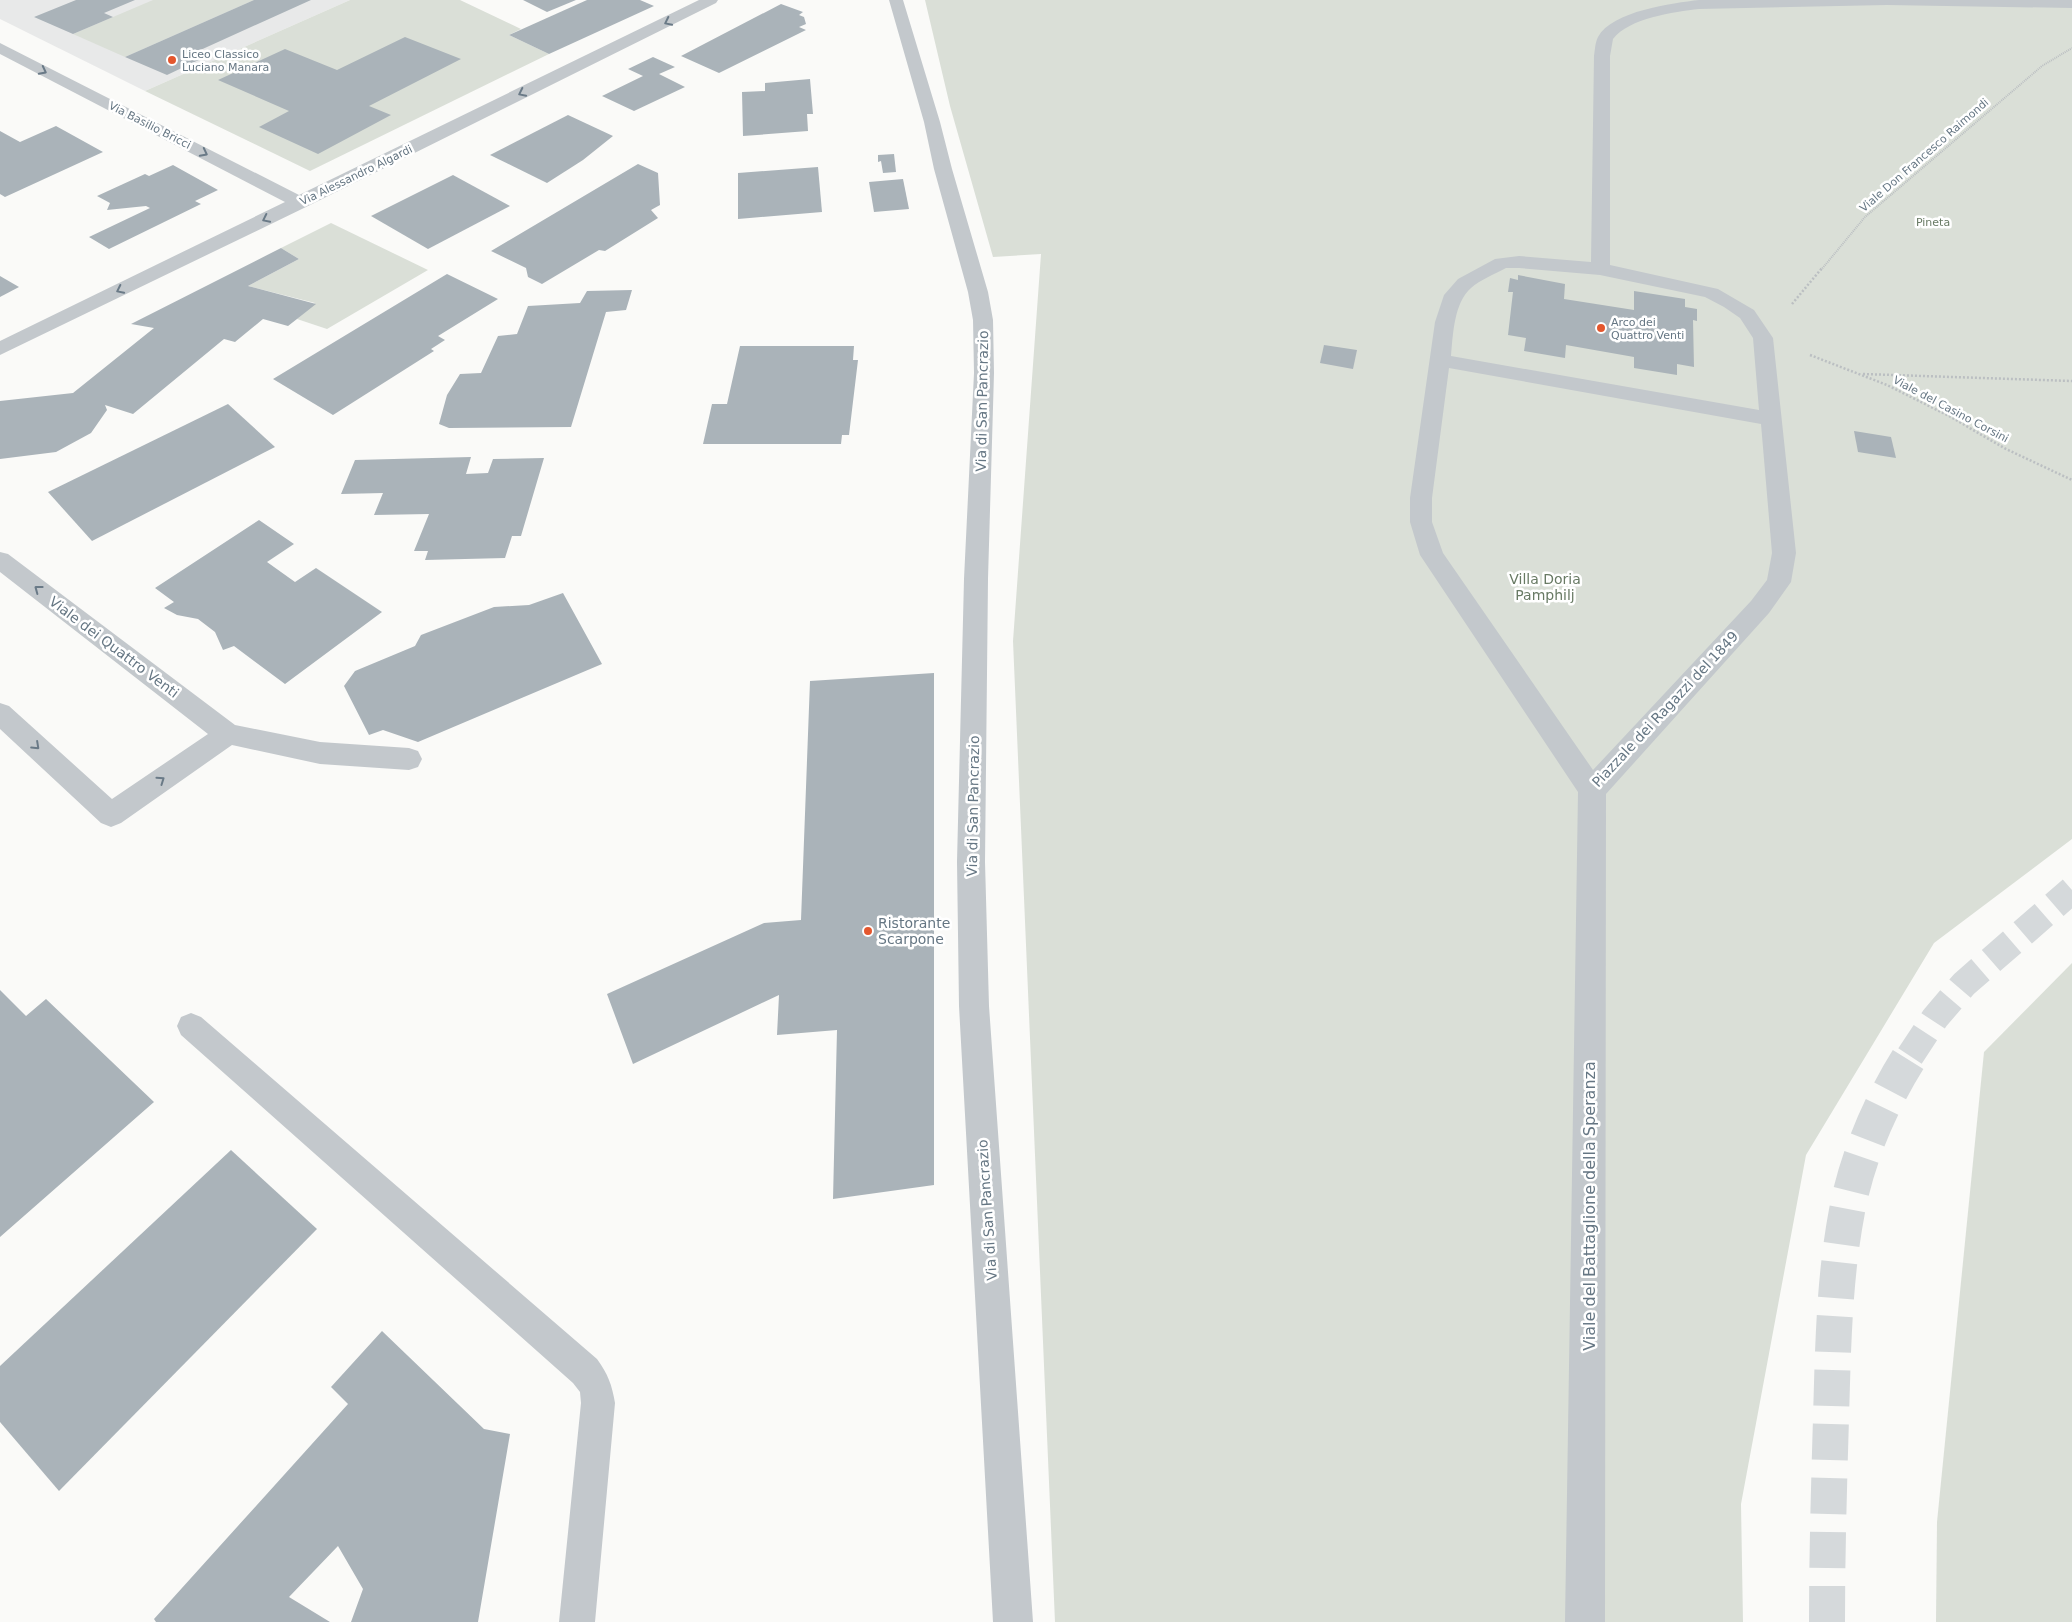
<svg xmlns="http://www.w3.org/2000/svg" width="2072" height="1622" font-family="'DejaVu Sans',sans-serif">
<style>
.built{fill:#e8e9e9}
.green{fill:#dadfd7}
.building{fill:#aab3b9}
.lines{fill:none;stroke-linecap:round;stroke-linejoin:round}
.tertiary-tunnel-far1{stroke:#d5d9db;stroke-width:28;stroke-dasharray:28 14;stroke-linecap:butt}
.tertiary-tunnel{stroke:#d5d9db;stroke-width:36;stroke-dasharray:36 18;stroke-linecap:butt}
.path-far1{stroke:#bbbfc2;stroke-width:2;stroke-dasharray:1 1;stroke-linecap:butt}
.path{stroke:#bbbfc2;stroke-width:2.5;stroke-dasharray:2 2;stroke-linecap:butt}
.service{fill:#c3c8cc;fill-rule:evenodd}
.pedestrian{fill:#c3c8cc;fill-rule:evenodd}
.minor{fill:#c3c8cc;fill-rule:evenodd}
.tertiary{fill:#c3c8cc;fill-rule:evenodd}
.oneway{stroke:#6a7a87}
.poi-dot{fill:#e4572e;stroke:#fff;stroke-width:2}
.labels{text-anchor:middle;stroke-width:5;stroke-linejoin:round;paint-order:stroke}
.far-poi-label{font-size:11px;fill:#657683;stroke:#fff;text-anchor:start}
.far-street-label{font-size:11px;fill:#657683;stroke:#fff}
.far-park-label{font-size:11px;fill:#687a64;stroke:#fff}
.street-label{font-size:14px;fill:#657683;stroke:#fff}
.park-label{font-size:14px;fill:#687a64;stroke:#fff}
.poi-label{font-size:14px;fill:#657683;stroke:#fff;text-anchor:start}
.near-street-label{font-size:16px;fill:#657683;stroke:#fff}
</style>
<rect width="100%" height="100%" fill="#fafaf8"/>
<!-- built -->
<polygon class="built" points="0,0 350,0 145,91 0,19"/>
<!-- green -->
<g class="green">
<polygon points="153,0 254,0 125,57 73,34"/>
<polygon points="350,0 460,0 521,29 509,35 549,54 310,171 145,91"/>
<polygon points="925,0 2072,0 2072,839 1934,943 1806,1155 1741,1504 1743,1622 1055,1622 1013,641 1041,254 993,257 950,106"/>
<polygon points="331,223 428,270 327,329 297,319 315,303 248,286 299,259 281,248"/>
<polygon points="2072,963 2072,1622 1936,1622 1937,1522 1984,1052"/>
</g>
<!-- building -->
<g class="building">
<polygon points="76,0 135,0 104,13 113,17 73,34 34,17"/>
<polygon points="254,0 311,0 196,52 207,56 167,75 125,57"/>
<polygon points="523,0 576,0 547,12"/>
<polygon points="587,0 640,0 654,6 549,54 509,35"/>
<polygon points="781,4 803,12 799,15 804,17 806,24 799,27 806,30 719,73 681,56"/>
<polygon points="405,37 461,59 369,106 391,115 318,154 259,127 289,111 218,80 285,49 337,70"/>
<polygon points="653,57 675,67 659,74 685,87 634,111 602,96 643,76 628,69"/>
<polygon points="810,79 813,114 807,114 808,131 743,136 742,92 765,91 765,83"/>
<polygon points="568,115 613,136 583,160 547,183 490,155"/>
<polygon points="56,126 103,152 5,197 0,194 0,131 20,142"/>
<polygon points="894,154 896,172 883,173 881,161 878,162 878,155"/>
<polygon points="638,164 658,173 660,205 651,210 658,218 605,251 599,250 542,284 528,277 526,268 491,251"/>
<polygon points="173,165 218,190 195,201 201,204 109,249 89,237 150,208 146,206 107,210 110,203 97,196 145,174 149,176"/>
<polygon points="818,167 822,212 738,219 738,173"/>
<polygon points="453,175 510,206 428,249 371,216"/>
<polygon points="903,179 909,209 874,212 869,182"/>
<polygon points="281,248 299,259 248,286 316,304 297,319 288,326 263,319 235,342 224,339 133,414 105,405 107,410 91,433 56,452 0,459 0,401 73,393 154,328 131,324"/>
<polygon points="447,274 498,299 438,336 445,340 431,349 434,351 333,415 273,379"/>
<polygon points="1518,275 1565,284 1564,299 1634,310 1634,291 1685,299 1685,307 1697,309 1697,321 1693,320 1694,367 1677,364 1677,375 1634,368 1634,357 1566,345 1565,358 1524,351 1526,338 1508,335 1513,292 1508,292 1510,278 1518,280"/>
<polygon points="0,276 19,287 0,297"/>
<polygon points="632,290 626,310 606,312 571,427 449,428 439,424 447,395 460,374 481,373 498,336 517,334 528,306 580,303 587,291"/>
<polygon points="1324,345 1357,350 1353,369 1320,363"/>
<polygon points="740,346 854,346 853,360 858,360 849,435 842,435 841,444 703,444 712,404 727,404"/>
<polygon points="228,404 275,447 92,541 48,492"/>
<polygon points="1854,431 1891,437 1896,458 1858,452"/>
<polygon points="471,457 466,474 488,473 493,459 544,458 521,536 512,536 505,558 425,560 428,551 414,551 429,514 374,515 383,493 341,494 355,460"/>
<polygon points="259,520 294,544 267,562 295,582 316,568 382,612 285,684 234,646 223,650 215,632 198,619 177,615 164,608 174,602 155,588"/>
<polygon points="563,593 602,664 418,742 383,730 369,735 344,686 355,671 415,646 421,635 494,607 529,605"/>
<polygon points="934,673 934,1185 833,1199 837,1030 777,1035 779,995 633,1064 607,994 764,923 801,920 810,681"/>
<polygon points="0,990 26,1016 46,999 154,1102 0,1237"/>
<polygon points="231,1150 317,1229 59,1491 0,1422 0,1366"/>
<polygon points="382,1331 484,1429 510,1434 478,1622 351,1622 363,1589 338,1546 289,1597 330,1622 156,1622 154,1619 348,1404 331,1387"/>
</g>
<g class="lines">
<!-- tertiary-tunnel-far1 -->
<polyline class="tertiary-tunnel-far1" points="1910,1056 1935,1018 1964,984 2072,890"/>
<!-- tertiary-tunnel -->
<path class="tertiary-tunnel" d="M1827,1622C1827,1554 1829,1486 1831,1418C1833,1349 1834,1279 1847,1211C1857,1157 1881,1102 1911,1055"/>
<!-- path-far1 -->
<polyline class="path-far1" points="1821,270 1865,217 2042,66 2072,48"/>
<!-- path -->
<g class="path">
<polyline points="1792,304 1822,268"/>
<polyline points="1810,355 1887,385 1949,416 2006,449 2072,480"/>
<polyline points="1863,374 2072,381"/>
</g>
<!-- service -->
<path class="service" d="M191,1013L201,1017L597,1359C608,1374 612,1385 615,1403L595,1622H559L581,1403L580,1392L573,1383L181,1035L177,1026L181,1017Z"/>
<!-- pedestrian -->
<path class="pedestrian" d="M1699,0H2072V8L1887,5L1699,9C1674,12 1629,18 1613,39L1610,56V265L1718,289L1754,310L1773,338L1796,553L1791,582L1769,613L1606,794L1605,1622H1565L1578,792L1420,555L1410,522V498L1435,322L1444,295L1458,279L1495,259L1519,256L1591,262L1594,56C1595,50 1595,43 1598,37C1612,11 1673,3 1699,0ZM1506,268H1519L1600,275L1705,297L1724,307L1740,318L1753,338L1759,410L1451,356C1453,334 1454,303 1471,288C1480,280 1495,274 1506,268ZM1449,368L1761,424L1772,553L1767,580L1751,601L1593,770L1443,553L1432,522V498Z"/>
<!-- minor -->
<g class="minor">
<polygon points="699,0 718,0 716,3 306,207 0,355 0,341 285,202 0,54 0,43 299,195"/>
<polygon points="0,552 8,554 235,725 320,742 409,748 418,751 422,759 418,767 409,770 320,764 232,745 121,823 111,827 101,823 0,729 0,703 9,706 112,799 208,734 0,572"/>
</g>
<!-- tertiary -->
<polygon class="tertiary" points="889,0 903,0 940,122 952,169 988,292 993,320 994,373 988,579 985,862 989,1006 1033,1622 993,1622 959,1006 957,862 964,579 974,373 973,320 968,292 934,169 924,122"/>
</g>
<!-- one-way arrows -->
<defs><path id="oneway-chevron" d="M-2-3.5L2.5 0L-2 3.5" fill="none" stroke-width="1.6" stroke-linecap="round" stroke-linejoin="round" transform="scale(1.25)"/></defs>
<g class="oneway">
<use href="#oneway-chevron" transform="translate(668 22) rotate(154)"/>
<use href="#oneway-chevron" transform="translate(43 71) rotate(27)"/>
<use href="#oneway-chevron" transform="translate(522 93) rotate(154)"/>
<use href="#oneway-chevron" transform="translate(204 153) rotate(27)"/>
<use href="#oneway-chevron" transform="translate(266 219) rotate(154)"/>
<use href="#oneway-chevron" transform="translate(120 290) rotate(154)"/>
<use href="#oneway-chevron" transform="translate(38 589) rotate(-143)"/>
<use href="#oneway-chevron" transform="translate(36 746) rotate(43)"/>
<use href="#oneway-chevron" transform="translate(161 780) rotate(-35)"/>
</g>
<!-- markers -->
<g class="poi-dot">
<circle cx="172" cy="60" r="5"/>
<circle cx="1601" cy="328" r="5"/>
<circle cx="868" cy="931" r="5"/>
</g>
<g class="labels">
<!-- far-poi labels -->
<g class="far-poi-label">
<text x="182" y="58">Liceo Classico<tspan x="182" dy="13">Luciano Manara</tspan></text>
<text x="1611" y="326">Arco dei<tspan x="1611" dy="13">Quattro Venti</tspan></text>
</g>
<!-- far-street labels -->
<g class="far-street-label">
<text transform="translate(150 125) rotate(27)" y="4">Via Basilio Bricci</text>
<text transform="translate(1924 155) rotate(-41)" y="4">Viale Don Francesco Raimondi</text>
<text transform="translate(356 175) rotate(-26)" y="4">Via Alessandro Algardi</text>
<text transform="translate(1951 409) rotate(28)" y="4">Viale del Casino Corsini</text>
</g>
<!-- far-park labels -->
<g class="far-park-label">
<text x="1933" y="226">Pineta</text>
</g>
<!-- street labels -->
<g class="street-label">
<text transform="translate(982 401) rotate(-89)" y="5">Via di San Pancrazio</text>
<text transform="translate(114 647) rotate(37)" y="5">Viale dei Quattro Venti</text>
<text transform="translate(1665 709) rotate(-47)" y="5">Piazzale dei Ragazzi del 1849</text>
<text transform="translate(973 806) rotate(-89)" y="5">Via di San Pancrazio</text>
<text transform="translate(987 1210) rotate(-94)" y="5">Via di San Pancrazio</text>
</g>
<!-- park labels -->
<g class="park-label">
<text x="1545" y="584">Villa Doria<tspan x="1545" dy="16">Pamphilj</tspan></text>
</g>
<!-- poi labels -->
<g class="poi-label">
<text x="878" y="928">Ristorante<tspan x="878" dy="16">Scarpone</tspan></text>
</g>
<!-- near-street labels -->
<g class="near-street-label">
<text transform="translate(1589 1206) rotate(-90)" y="6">Viale del Battaglione della Speranza</text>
</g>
</g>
</svg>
